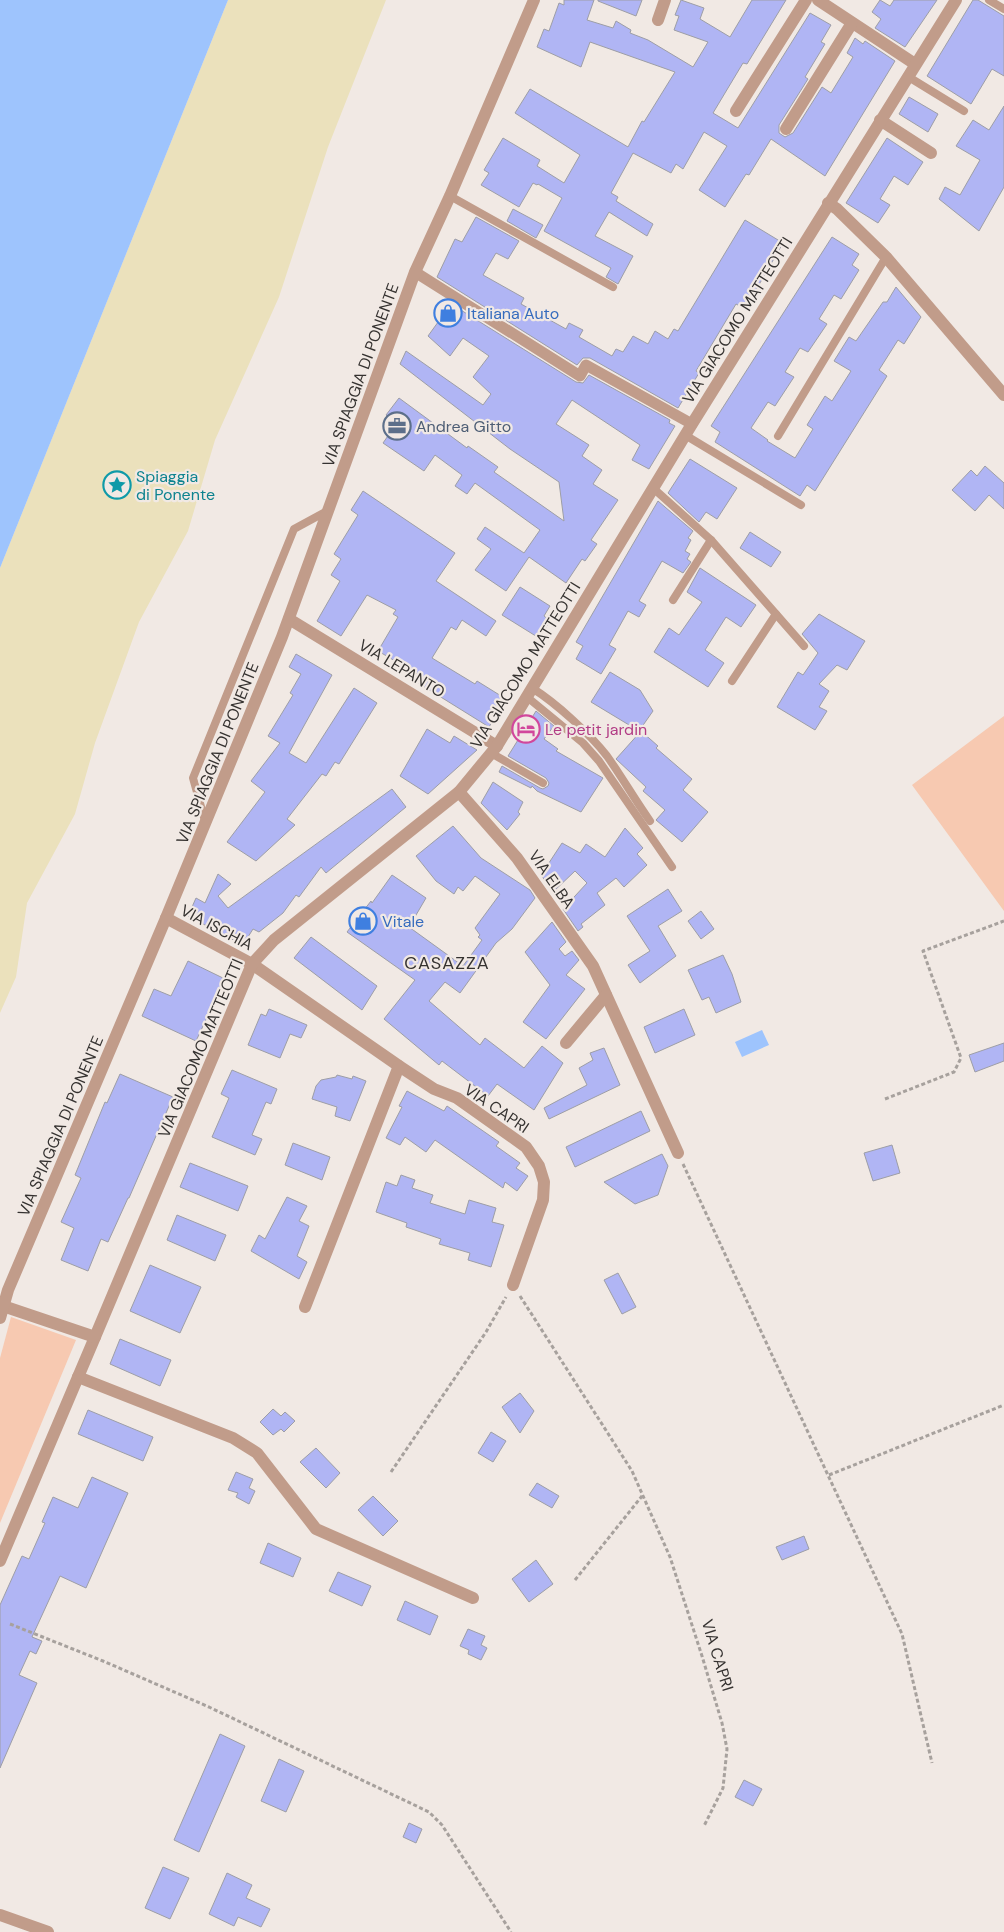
<svg xmlns="http://www.w3.org/2000/svg" width="1004" height="1932" font-family="'DM Sans',sans-serif">
<style>
.green{fill:#f7c9b1}
.sand{fill:#ebe1bc}
.water{fill:#9ec4fd}
.building{fill:#b0b5f4;stroke:#9d9ea6}
.lines{fill:none;stroke-linecap:round;stroke-linejoin:round}
.path{stroke:#a7a19d;stroke-width:3;stroke-dasharray:4 2.5;stroke-linecap:butt}
.service{stroke:#c19c8a;stroke-width:8}
.pedestrian{stroke:#c19c8a;stroke-width:11}
.minor{stroke:#c19c8a;stroke-width:12}
.tertiary{stroke:#c19c8a;stroke-width:12}
.labels{text-anchor:middle;stroke-width:4.5;stroke-linejoin:round;paint-order:stroke}
.shop-label{font-size:16px;fill:#366cbe;stroke:#f1e9e4;text-anchor:start}
.street-label{font-size:16px;fill:#353230;stroke:#f1e9e4}
.service-label{font-size:16px;fill:#4e5e75;stroke:#f1e9e4;text-anchor:start}
.culture-label{font-size:16px;fill:#0d838f;stroke:#f1e9e4;text-anchor:start}
.hotel-label{font-size:16px;fill:#b23c85;stroke:#f1e9e4;text-anchor:start}
.neighbourhood-label{font-size:18px;letter-spacing:1px;fill:#353230;stroke:#f1e9e4}
</style>
<rect width="100%" height="100%" fill="#f1e9e4"/>
<!-- green -->
<g class="green">
<polygon points="1004,716 1004,911 912,785"/>
<polygon points="11,1317 76,1340 0,1523 0,1358"/>
</g>
<!-- sand -->
<polygon class="sand" points="228,0 386,0 328,147 279,297 215,440 188,531 139,622 95,743 75,814 27,903 16,977 0,1013 0,568"/>
<!-- water -->
<g class="water">
<polygon points="0,0 228,0 0,568"/>
<polygon points="762,1030 769,1045 742,1057 735,1042"/>
</g>
<!-- building -->
<g class="building">
<polygon points="564,0 594,0 587,20 613,28 616,21 631,30 630,33 648,40 693,67 708,42 674,30 679,16 675,15 681,0 704,8 700,19 730,37 752,0 786,0 747,64 743,63 713,113 738,128 810,13 831,25 821,42 825,44 805,77 808,79 779,125 779,133 785,137 793,133 822,87 831,93 853,57 847,53 855,38 863,44 865,41 895,61 825,176 771,139 749,175 746,174 725,207 699,190 727,146 704,132 683,169 676,164 671,173 633,153 611,193 618,197 616,201 653,224 647,236 609,212 595,236 633,256 618,284 606,277 611,268 544,231 562,198 538,184 537,185 533,183 519,207 481,185 489,173 484,170 503,138 540,160 537,166 564,183 580,155 515,113 530,89 628,147 642,121 644,122 675,72 590,42 581,67 537,47 544,29 549,31 559,3 564,5"/>
<polygon points="598,0 642,0 636,16 598,1"/>
<polygon points="880,0 890,6 894,0 937,0 905,47 875,28 881,19 872,12"/>
<polygon points="973,0 978,0 1004,16 1004,76 992,69 971,104 927,76"/>
<polygon points="909,97 938,114 928,132 899,114"/>
<polygon points="1004,106 1004,187 979,231 939,199 945,187 960,195 980,160 956,146 973,120 989,130"/>
<polygon points="887,138 923,162 908,185 894,176 880,199 890,205 878,223 846,203"/>
<polygon points="513,209 543,225 536,238 507,221"/>
<polygon points="476,217 519,241 508,259 496,253 483,275 524,298 521,304 566,329 569,323 583,330 579,337 612,356 616,349 623,352 633,336 648,344 655,331 668,339 674,329 678,331 745,220 783,243 745,309 736,304 696,371 699,373 678,408 590,358 583,358 577,365 437,277 455,239 462,242"/>
<polygon points="832,237 859,254 852,265 859,270 841,299 834,295 819,319 827,324 808,352 800,348 785,372 794,377 775,406 768,402 751,428 768,440 767,441 795,458 813,429 807,425 825,396 832,401 851,371 834,361 849,337 856,341 883,302 887,302 896,287 921,317 904,344 898,340 879,370 887,376 815,491 807,485 800,496 715,442 720,432 711,426"/>
<polygon points="448,302 576,382 583,383 589,375 670,420 669,423 675,426 649,469 632,460 640,445 572,400 556,424 589,445 582,456 602,470 593,484 618,500 591,540 597,544 585,561 582,559 566,583 529,557 506,591 475,570 491,549 477,539 485,527 524,553 540,530 475,483 467,494 455,486 462,475 435,455 424,471 383,443 397,423 386,415 399,398 467,448 468,446 498,467 494,472 564,521 559,482 510,449 400,364 406,351 483,405 491,394 473,377 489,356 463,338 450,356 428,336 441,318 439,316"/>
<polygon points="690,459 737,488 717,519 706,512 699,522 668,493"/>
<polygon points="985,466 1004,483 1004,509 989,495 975,511 952,490 971,470 977,476"/>
<polygon points="363,491 455,553 436,581 496,621 486,636 462,620 456,630 451,627 432,658 475,684 477,681 506,699 489,727 415,681 419,675 378,651 398,617 393,614 396,610 367,595 341,636 317,621 340,581 331,575 341,559 334,554 358,515 351,510"/>
<polygon points="658,501 693,531 688,538 691,540 685,551 690,554 687,559 691,562 683,573 662,561 639,601 646,605 639,617 628,611 609,645 616,649 601,674 576,659 583,646 576,642"/>
<polygon points="750,532 781,552 771,567 740,548"/>
<polygon points="700,568 756,605 741,627 726,617 705,650 724,663 708,687 654,652 669,628 679,635 702,602 687,592"/>
<polygon points="520,587 550,606 544,616 550,621 539,638 502,615"/>
<polygon points="819,614 865,641 847,670 837,665 819,684 829,691 819,707 827,711 815,730 777,707 798,672 803,675 818,653 802,634"/>
<polygon points="296,654 332,675 289,753 306,763 354,688 377,703 339,764 335,762 326,776 322,774 287,819 295,825 256,861 227,842 265,792 251,781 280,743 268,736 293,695 290,693 301,674 289,667"/>
<polygon points="610,672 640,690 653,711 639,731 591,702"/>
<polygon points="536,711 554,726 544,739 558,749 556,751 603,778 581,812 537,791 532,786 531,788 499,772 502,766 540,788 543,789 548,786 549,783 546,778 508,756"/>
<polygon points="427,729 450,743 454,736 477,750 428,794 400,776"/>
<polygon points="641,731 658,746 656,748 692,779 683,790 708,812 682,842 656,820 665,810 643,791 646,787 616,759"/>
<polygon points="493,782 523,802 518,812 520,814 507,830 481,803"/>
<polygon points="392,789 406,807 326,873 321,867 299,897 296,895 283,913 259,932 253,929 243,945 188,916 196,898 205,903 218,874 231,884 218,896 228,908"/>
<polygon points="453,826 481,858 530,890 535,898 512,929 496,943 460,993 445,982 429,1001 480,1045 485,1038 524,1068 542,1046 563,1063 534,1110 497,1084 488,1096 442,1061 439,1065 384,1019 415,980 347,932 371,901 372,903 392,875 426,898 409,927 463,966 482,940 478,937 480,935 475,928 500,894 475,876 463,891 458,887 454,894 436,881 416,856"/>
<polygon points="625,828 643,848 637,854 647,865 624,887 616,878 597,893 605,905 581,924 583,927 578,931 563,909 587,883 575,871 553,892 541,875 562,843 580,853 586,844 605,857"/>
<polygon points="668,889 682,911 658,926 676,956 640,983 628,965 650,951 627,916"/>
<polygon points="701,911 714,929 701,939 688,921"/>
<polygon points="552,922 566,942 559,949 565,956 572,951 579,960 566,975 585,989 546,1039 523,1022 550,985 525,952"/>
<polygon points="311,937 377,986 362,1010 294,958"/>
<polygon points="723,955 732,974 741,1002 716,1013 709,997 702,1000 688,970"/>
<polygon points="188,961 225,979 196,1041 142,1016 154,989 171,996"/>
<polygon points="269,1009 307,1025 301,1038 290,1034 280,1058 248,1045 261,1014 266,1016"/>
<polygon points="684,1009 695,1035 655,1053 644,1027"/>
<polygon points="1004,1043 1004,1061 975,1072 969,1055"/>
<polygon points="604,1048 620,1085 549,1119 544,1108 587,1085 579,1068 593,1060 590,1053"/>
<polygon points="232,1070 277,1089 271,1104 266,1102 252,1135 262,1139 255,1155 212,1137 229,1098 221,1094"/>
<polygon points="120,1074 173,1097 129,1198 128,1198 108,1242 101,1239 88,1271 61,1260 74,1228 61,1222 81,1178 75,1175 105,1102 107,1103"/>
<polygon points="337,1075 352,1079 353,1076 366,1081 350,1121 335,1116 337,1107 312,1099 316,1086 321,1080 336,1077"/>
<polygon points="407,1091 444,1111 447,1106 499,1142 496,1146 520,1163 516,1168 528,1176 517,1191 505,1182 503,1188 435,1140 426,1152 405,1137 400,1145 386,1138 402,1107 399,1106"/>
<polygon points="641,1111 650,1131 575,1167 566,1147"/>
<polygon points="293,1143 330,1157 322,1180 285,1165"/>
<polygon points="892,1145 900,1173 873,1181 864,1153"/>
<polygon points="662,1154 668,1166 658,1195 635,1204 604,1182"/>
<polygon points="190,1163 248,1186 238,1211 180,1187"/>
<polygon points="401,1175 415,1180 412,1188 433,1195 430,1203 465,1214 469,1200 496,1208 492,1222 504,1225 491,1267 468,1260 470,1253 439,1244 441,1239 406,1227 407,1223 376,1212 386,1182 397,1186"/>
<polygon points="287,1197 307,1206 299,1221 309,1226 297,1256 307,1262 299,1279 251,1251 259,1235 265,1239"/>
<polygon points="177,1215 226,1235 215,1261 167,1240"/>
<polygon points="150,1265 201,1287 180,1333 130,1311"/>
<polygon points="618,1273 636,1307 622,1314 604,1280"/>
<polygon points="120,1339 171,1360 160,1386 110,1364"/>
<polygon points="520,1393 534,1411 520,1433 502,1407"/>
<polygon points="273,1409 281,1416 285,1412 295,1421 284,1432 281,1429 273,1435 260,1422"/>
<polygon points="88,1410 153,1437 143,1461 78,1434"/>
<polygon points="491,1432 506,1441 493,1462 478,1453"/>
<polygon points="316,1448 340,1473 326,1488 300,1462"/>
<polygon points="236,1472 253,1479 249,1488 255,1491 249,1504 236,1497 238,1493 228,1490"/>
<polygon points="92,1477 128,1493 86,1588 60,1576 32,1637 42,1641 36,1654 30,1651 19,1675 37,1683 0,1768 0,1605 22,1556 29,1559 45,1523 42,1522 53,1497 78,1508"/>
<polygon points="537,1483 559,1496 552,1508 529,1495"/>
<polygon points="373,1496 398,1521 383,1536 358,1510"/>
<polygon points="804,1536 809,1549 782,1560 776,1547"/>
<polygon points="268,1543 301,1558 293,1577 260,1563"/>
<polygon points="536,1560 553,1584 529,1602 512,1579"/>
<polygon points="338,1572 371,1586 362,1606 329,1591"/>
<polygon points="405,1601 438,1616 430,1635 397,1620"/>
<polygon points="468,1629 485,1636 481,1645 487,1648 481,1660 468,1654 469,1650 460,1646"/>
<polygon points="220,1734 245,1746 199,1852 174,1840"/>
<polygon points="279,1759 304,1771 286,1812 261,1801"/>
<polygon points="744,1780 762,1789 753,1806 735,1797"/>
<polygon points="409,1823 422,1829 416,1843 403,1837"/>
<polygon points="163,1867 189,1878 170,1919 145,1908"/>
<polygon points="227,1873 252,1885 246,1898 270,1909 261,1927 238,1917 234,1926 209,1914"/>
</g>
<g class="lines">
<!-- path -->
<g class="path">
<polyline points="885,1099 954,1072 961,1058 923,951 1004,921"/>
<polyline points="683,1164 902,1634 932,1763"/>
<polyline points="520,1296 632,1471 670,1557 702,1656 722,1723 727,1749 723,1788 704,1826"/>
<polyline points="391,1472 486,1332 506,1297"/>
<polyline points="829,1475 1004,1405"/>
<polyline points="575,1580 642,1496"/>
<polyline points="10,1624 103,1661 209,1707 429,1812 442,1825 511,1932"/>
</g>
<!-- service -->
<g class="service">
<polyline points="989,0 1004,9"/>
<polyline points="907,76 964,111"/>
<polyline points="450,196 613,287"/>
<polyline points="685,435 801,505"/>
<polyline points="778,436 886,257"/>
<polyline points="653,488 711,540 804,646"/>
<polyline points="673,600 711,540"/>
<polyline points="732,681 776,614"/>
<path d="M532,688C556,703 590,734 607,756C622,777 635,800 650,821"/>
<polyline points="527,697 583,743 599,761 672,867"/>
<polyline points="491,753 543,783"/>
<polyline points="205,821 193,778 294,529 329,510"/>
</g>
<!-- pedestrian -->
<polyline class="pedestrian" points="415,272 580,376 586,365 692,424"/>
<!-- minor -->
<g class="minor">
<polyline points="818,0 915,64"/>
<polyline points="658,20 665,0"/>
<polyline points="736,111 806,0"/>
<polyline points="880,120 931,153"/>
<polyline points="786,129 852,23"/>
<polyline points="828,203 837,209 886,257 1004,395"/>
<polyline points="289,619 497,746"/>
<polyline points="459,792 517,858 593,966 678,1153"/>
<polyline points="166,918 252,964 399,1066 434,1089 457,1098 526,1147 539,1166 544,1182 543,1200 513,1285"/>
<polyline points="566,1043 606,995"/>
<polyline points="305,1307 399,1066"/>
<polyline points="78,1377 233,1438 257,1453 316,1529 473,1598"/>
<polyline points="0,1561 95,1337"/>
</g>
<!-- tertiary -->
<g class="tertiary">
<polyline points="3,1306 95,1337 252,964 274,940 459,792 497,746 692,424 956,0"/>
<polyline points="0,1318 8,1290 166,918 282,637 415,272 450,196 534,0"/>
<polyline points="0,1915 48,1932"/>
</g>
</g>
<!-- icons -->
<defs>
<g id="shop-ring" transform="scale(1.4375)"><circle r="9.5" fill="#f1e9e4" stroke="#3f7fe0" stroke-width="1.5"/><path d="M-5-2.5h2.3a2.7 3.5 0 0 1 5.4 0H5L5.5 6h-11ZM-1.5-2.5h3a1.5 2.3 0 0 0-3 0Z" fill="#3f7fe0"/></g>
<g id="office-ring" transform="scale(1.4375)"><circle r="9.5" fill="#f1e9e4" stroke="#5c6f8a" stroke-width="1.5"/><path d="M-6-3h4V-5.5h4V-3h4V5H-6ZM-1-4.5V-3h2v-1.5ZM-6 0V1H6V0Z" fill="#5c6f8a"/></g>
<g id="sight-ring" transform="scale(1.4375)"><circle r="9.5" fill="#f1e9e4" stroke="#0f9aa8" stroke-width="1.5"/><path d="M0-6L1.8-2.2L6-1.7L2.9 1.2L3.7 5.4L0 3.3L-3.7 5.4L-2.9 1.2L-6-1.7L-1.8-2.2Z" fill="#0f9aa8"/></g>
<g id="hotel-ring" transform="scale(1.4375)"><circle r="9.5" fill="#f1e9e4" stroke="#d1479c" stroke-width="1.5"/><path d="M-6-4.5h1.5V1H6V5H4.5V3h-9V5H-6ZM-4 0a1.8 1.8 0 1 1 3.6 0ZM.5 0V-2.5h3Q6-2.5 6 0Z" fill="#d1479c"/></g>
</defs>
<g fill-rule="evenodd">
<use href="#shop-ring" x="448" y="313"/>
<use href="#office-ring" x="397" y="426"/>
<use href="#sight-ring" x="117" y="485"/>
<use href="#hotel-ring" x="526" y="729"/>
<use href="#shop-ring" x="363" y="921"/>
</g>
<g class="labels">
<!-- shop labels -->
<g class="shop-label">
<text x="467" y="319">Italiana Auto</text>
<text x="382" y="927">Vitale</text>
</g>
<!-- street labels -->
<g class="street-label">
<text transform="translate(737 320) rotate(-58)" y="6">VIA GIACOMO MATTEOTTI</text>
<text transform="translate(360 375) rotate(-70)" y="6">VIA SPIAGGIA DI PONENTE</text>
<text transform="translate(525 665) rotate(-58)" y="6">VIA GIACOMO MATTEOTTI</text>
<text transform="translate(402 668) rotate(31)" y="6">VIA LEPANTO</text>
<text transform="translate(217 753) rotate(-68)" y="6">VIA SPIAGGIA DI PONENTE</text>
<text transform="translate(552 879) rotate(55)" y="6">VIA ELBA</text>
<text transform="translate(217 927) rotate(28)" y="6">VIA ISCHIA</text>
<text transform="translate(200 1048) rotate(-67)" y="6">VIA GIACOMO MATTEOTTI</text>
<text transform="translate(497 1108) rotate(34)" y="6">VIA CAPRI</text>
<text transform="translate(60 1126) rotate(-67)" y="6">VIA SPIAGGIA DI PONENTE</text>
<text transform="translate(718 1655) rotate(73)" y="6">VIA CAPRI</text>
</g>
<!-- service labels -->
<g class="service-label">
<text x="416" y="432">Andrea Gitto</text>
</g>
<!-- culture labels -->
<g class="culture-label">
<text x="136" y="482">Spiaggia<tspan x="136" dy="18">di Ponente</tspan></text>
</g>
<!-- hotel labels -->
<g class="hotel-label">
<text x="545" y="735">Le petit jardin</text>
</g>
<!-- neighbourhood labels -->
<g class="neighbourhood-label">
<text x="447" y="969">CASAZZA</text>
</g>
</g>
</svg>
